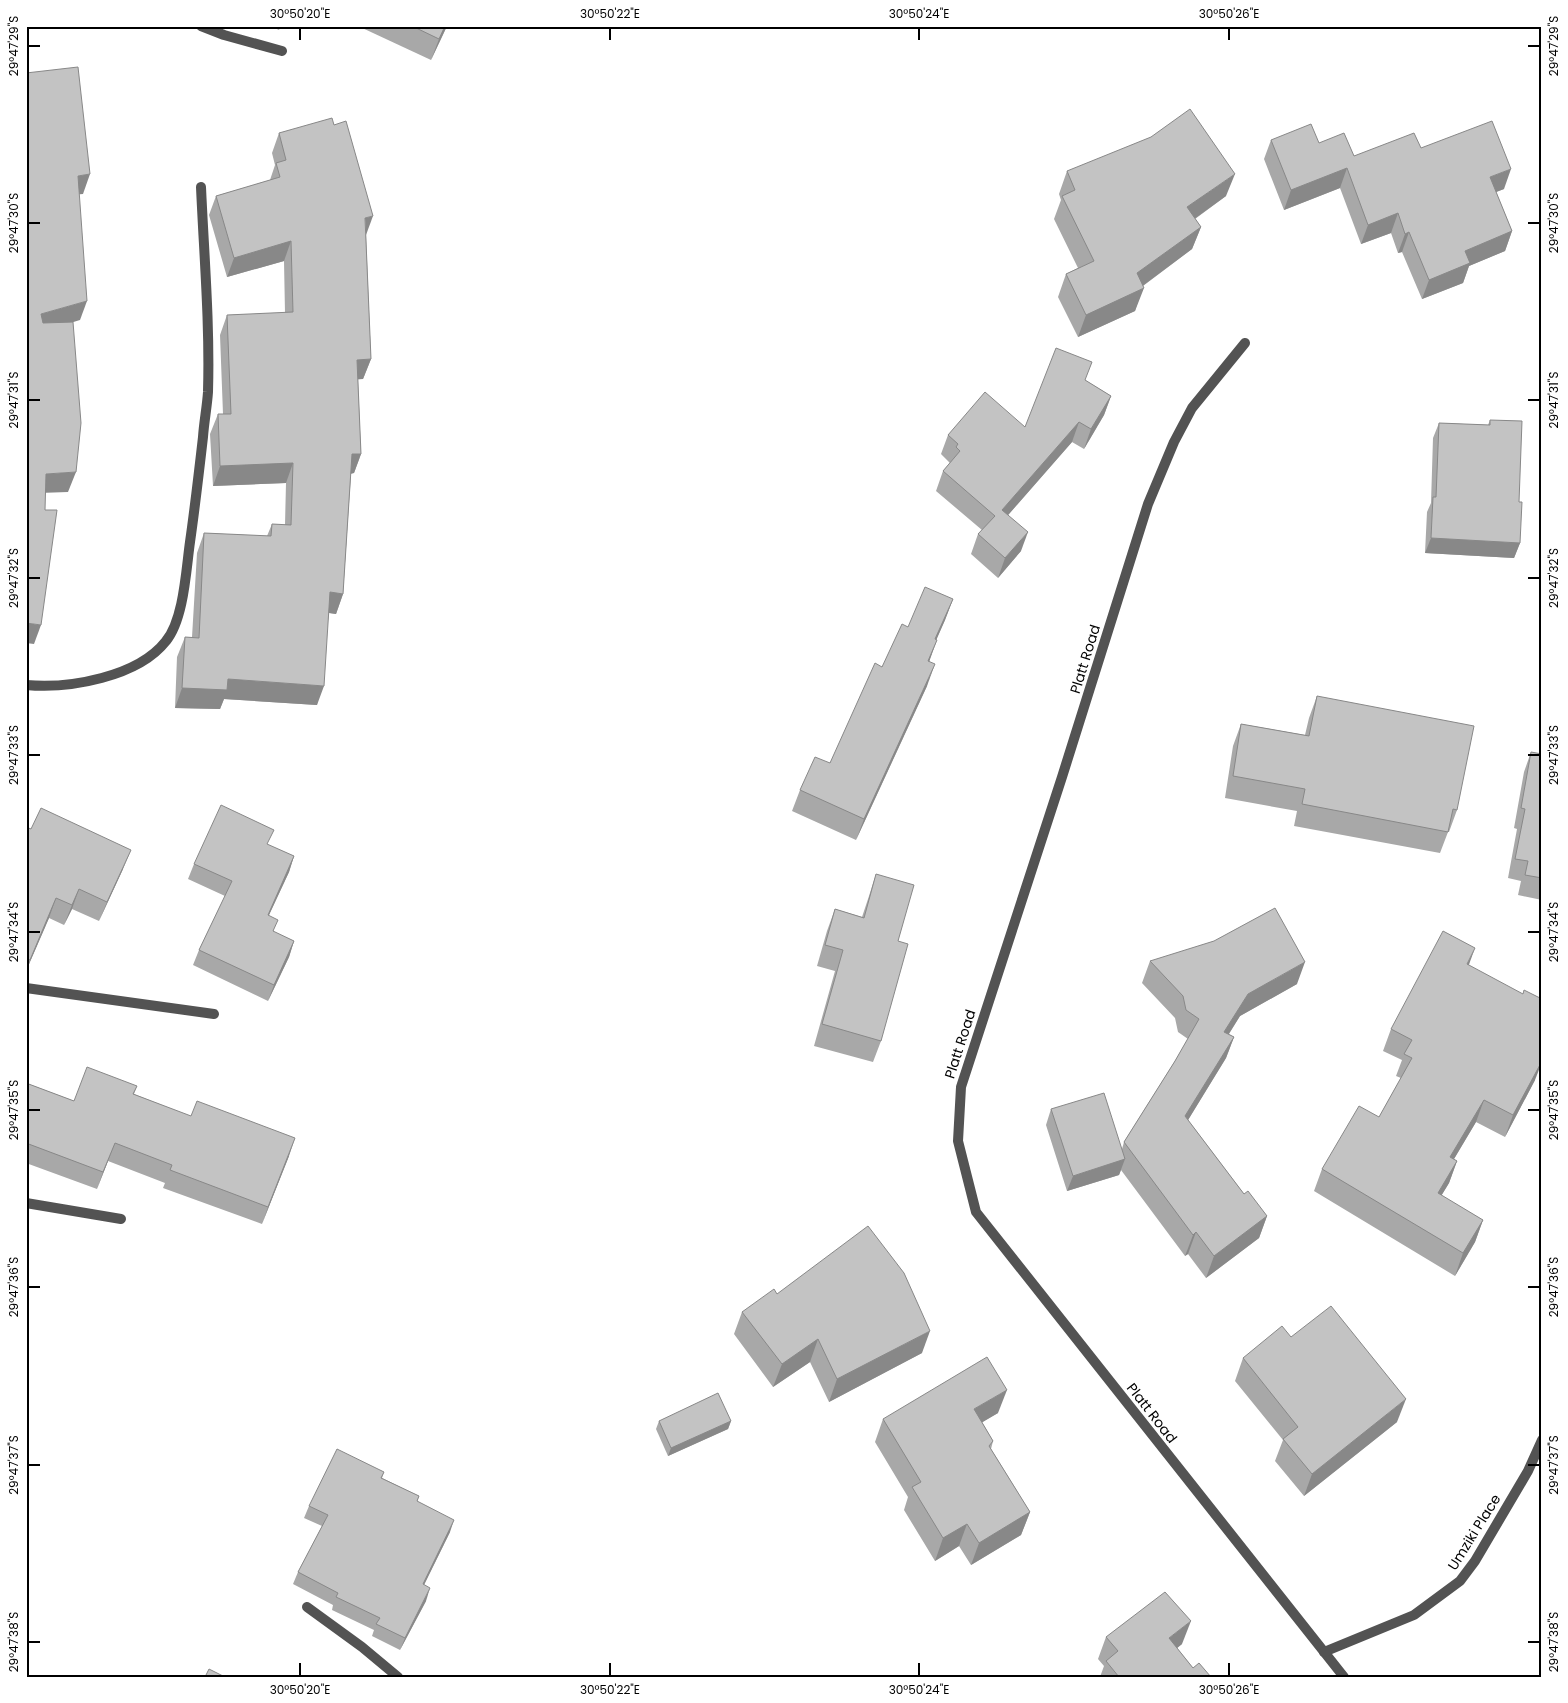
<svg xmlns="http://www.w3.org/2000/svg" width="1568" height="1703" font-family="Poppins,sans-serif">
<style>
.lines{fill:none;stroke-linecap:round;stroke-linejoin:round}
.service{stroke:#535353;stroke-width:10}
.minor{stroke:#535353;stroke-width:10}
.wall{fill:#a8a8a8}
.shaded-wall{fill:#888}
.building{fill:#c3c3c3;stroke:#888}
.ticks{fill:none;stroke:#000;stroke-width:2}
.labels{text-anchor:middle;stroke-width:5;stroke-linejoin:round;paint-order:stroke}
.street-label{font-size:14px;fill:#000;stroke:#fff}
.neatline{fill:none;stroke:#000;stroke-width:2}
.ticks-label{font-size:12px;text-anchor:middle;fill:#000}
</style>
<rect width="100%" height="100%" fill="#fff"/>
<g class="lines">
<!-- service -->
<g class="service">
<polyline points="201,26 224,35 282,51"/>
<path d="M26,685C69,689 138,677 166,641C184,619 186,570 190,542C195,507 199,472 203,437C204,422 207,407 208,392C210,324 204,255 201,187"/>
</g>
<!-- minor -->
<g class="minor">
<polyline points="1245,343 1192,408 1174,442 1148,504 1062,777 961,1087 958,1141 976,1212 1344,1677"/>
<polyline points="26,988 214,1014"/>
<polyline points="26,1203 121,1219"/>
<polyline points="307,1607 362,1647 398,1677"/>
<polyline points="1324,1652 1414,1615 1460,1581 1475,1561 1528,1471 1542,1440"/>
</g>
</g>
<!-- wall -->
<g class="wall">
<polygon points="270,26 281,26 279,30"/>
<polygon points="358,26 447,26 431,60"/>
<polygon points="279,133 366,235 371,359 363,379 358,379 361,454 354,473 351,474 343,594 336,614 329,613 317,705 224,699 220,709 175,708 177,657 185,637 192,637 197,553 204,533 267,536 272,524 285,525 286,483 213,486 210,434 218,414 223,414 220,335 227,315 285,313 284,261 227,277 209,215 216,196 270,180 275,165 272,153"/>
<polygon points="1271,140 1319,143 1354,156 1421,148 1504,189 1496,192 1512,231 1505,251 1469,266 1463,283 1422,299 1402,252 1398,253 1391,233 1361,244 1340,188 1284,210 1264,159"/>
<polygon points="1067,171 1226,196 1195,219 1201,227 1192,249 1143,286 1135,311 1078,337 1058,297 1066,274 1078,268 1054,219 1061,200 1059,194"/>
<polygon points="1085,380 1111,396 1104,415 1084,449 1072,442 1008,515 1021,551 998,578 971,554 978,534 982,530 936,491 943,471 950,463 941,454 948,435 1025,427"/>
<polygon points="1490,420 1519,502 1520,543 1514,558 1425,553 1427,512 1431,503 1433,438 1439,423 1488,425"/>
<polygon points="953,599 945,620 936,640 929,662 927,686 856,840 792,811 800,790 830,763 882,667 908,627"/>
<polygon points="1317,696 1457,810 1449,832 1448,832 1440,853 1294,826 1297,811 1225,798 1233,746 1241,724 1305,735 1309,718"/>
<polygon points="1531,752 1542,754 1542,900 1518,895 1521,881 1508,878 1517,829 1514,828 1524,772"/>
<polygon points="26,827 123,869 99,921 72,909 64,925 49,918 26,971"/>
<polygon points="268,845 294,856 289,872 269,915 274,932 294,941 289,957 268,1001 193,965 199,950 225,896 188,879 194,864"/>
<polygon points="876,874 898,941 881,1041 873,1062 814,1046 835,971 817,966 827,931 835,909 862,917 869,896"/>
<polygon points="1150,961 1297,984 1240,1016 1229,1034 1234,1037 1226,1058 1188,1120 1244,1194 1267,1216 1259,1238 1206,1278 1188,1254 1185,1256 1121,1170 1119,1175 1067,1191 1046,1125 1051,1109 1122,1149 1124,1142 1175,1061 1188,1039 1178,1032 1175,1018 1142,983"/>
<polygon points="1469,965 1535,1080 1505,1137 1476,1122 1454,1159 1457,1161 1449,1183 1441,1196 1483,1220 1475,1242 1455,1276 1314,1191 1322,1169 1379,1117 1401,1078 1396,1076 1402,1060 1383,1051 1391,1029"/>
<polygon points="26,1083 74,1101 137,1086 134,1094 289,1156 262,1224 163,1188 165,1183 108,1161 97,1189 26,1163"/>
<polygon points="777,1294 922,1353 829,1402 810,1362 773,1387 734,1334 742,1312"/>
<polygon points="1291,1337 1397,1422 1304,1496 1275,1461 1283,1440 1235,1381 1243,1358"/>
<polygon points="998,1413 982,1422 993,1441 991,1449 1030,1512 1021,1535 971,1565 959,1546 935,1561 904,1510 908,1497 875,1442 883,1419"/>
<polygon points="659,1421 731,1421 728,1429 668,1456 656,1429"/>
<polygon points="384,1472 382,1478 419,1496 417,1502 450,1532 424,1585 426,1601 400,1650 372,1636 374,1630 332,1610 333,1605 293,1584 298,1572 322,1526 304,1518 309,1506"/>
<polygon points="1106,1637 1182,1644 1177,1648 1193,1668 1211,1677 1100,1677 1104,1666 1098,1659"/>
</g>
<!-- shaded-wall -->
<g class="shaded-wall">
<polygon points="445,26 447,26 431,60 439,39"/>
<polygon points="1347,168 1340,188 1284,210 1291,190"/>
<polygon points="1511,169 1504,189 1483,197 1490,177"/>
<polygon points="90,174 83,194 71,195 78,176"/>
<polygon points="1235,174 1226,196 1179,230 1187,207"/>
<polygon points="1398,213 1391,233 1361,244 1368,225"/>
<polygon points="373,216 366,235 365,218"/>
<polygon points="1201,227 1192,249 1133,293 1144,288 1135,311 1078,337 1086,315 1137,273"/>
<polygon points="1512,231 1505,251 1469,266 1463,283 1422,299 1429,280 1465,251"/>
<polygon points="1409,232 1402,252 1398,253 1405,234"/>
<polygon points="291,241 284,261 227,277 234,258"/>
<polygon points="87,301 80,320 34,334 41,314"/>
<polygon points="371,359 363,379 350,380 357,360"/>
<polygon points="1111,396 1104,415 1084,449 1091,429"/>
<polygon points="1079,422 1072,442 995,530 1002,510"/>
<polygon points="352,454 361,454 354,473 345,474"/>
<polygon points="293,463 286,483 213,486 220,466"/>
<polygon points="76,472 68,492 39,493 46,474"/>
<polygon points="1028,532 1021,551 998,578 1005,558"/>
<polygon points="1431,538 1520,543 1514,558 1425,553"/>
<polygon points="330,592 343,594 336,614 323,612"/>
<polygon points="953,599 945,620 927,661 935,639"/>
<polygon points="26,623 41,625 34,644 26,643"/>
<polygon points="937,640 929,662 928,661"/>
<polygon points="935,664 927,686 856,840 864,819"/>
<polygon points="228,679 324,686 317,705 224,699 220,709 175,708 182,688"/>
<polygon points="131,850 123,869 99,921 107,902"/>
<polygon points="294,856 289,872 262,930 268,915"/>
<polygon points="79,889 72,909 64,925 72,905"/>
<polygon points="56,898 49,918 26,971 30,960"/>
<polygon points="294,941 289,957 268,1001 274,985"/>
<polygon points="1475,948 1467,970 1467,964"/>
<polygon points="1305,962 1297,984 1240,1016 1216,1054 1224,1032 1248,994"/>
<polygon points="1234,1037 1226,1058 1177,1138 1185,1116"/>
<polygon points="1542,1054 1542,1062 1535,1080 1505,1137 1513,1115"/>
<polygon points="1484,1100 1476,1122 1442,1179 1450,1157"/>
<polygon points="295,1138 289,1156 262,1224 268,1207"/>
<polygon points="115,1143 108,1161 97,1189 103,1172"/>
<polygon points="1125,1159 1119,1175 1067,1191 1073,1176"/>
<polygon points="1457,1161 1449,1183 1429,1216 1438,1193"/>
<polygon points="1267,1216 1259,1238 1206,1278 1214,1256"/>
<polygon points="1483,1220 1475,1242 1455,1276 1463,1253"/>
<polygon points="1196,1232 1188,1254 1185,1256 1193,1235"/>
<polygon points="930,1331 922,1353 829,1402 837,1379"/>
<polygon points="818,1339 810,1362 773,1387 782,1364"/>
<polygon points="1007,1390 998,1413 966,1432 974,1409"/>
<polygon points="1406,1399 1397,1422 1304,1496 1312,1474"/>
<polygon points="731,1421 728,1429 668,1456 671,1448"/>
<polygon points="1030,1512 1021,1535 971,1565 979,1543"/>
<polygon points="454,1520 450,1532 418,1597 423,1584"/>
<polygon points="967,1524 959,1546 935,1561 943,1538"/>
<polygon points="430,1588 426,1601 400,1650 405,1638"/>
<polygon points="1191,1621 1182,1644 1161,1661 1169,1638"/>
</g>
<!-- building -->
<g class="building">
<polygon points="412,26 445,26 439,39"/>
<polygon points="78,67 90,174 78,176 87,301 41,314 43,323 73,322 81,423 76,472 46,474 45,510 57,510 41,625 26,623 26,73"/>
<polygon points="1190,109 1235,174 1187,207 1201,227 1137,273 1144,288 1086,315 1066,274 1094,261 1062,196 1075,190 1067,171 1151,137"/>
<polygon points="332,118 334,125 346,121 373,216 365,218 371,359 357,360 361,454 352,454 343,594 330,592 324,686 228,679 227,690 182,688 185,637 199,638 204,533 271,536 272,524 291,525 293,463 220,466 218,414 231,414 227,315 293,312 291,241 234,258 216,196 280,177 276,163 286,160 279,133"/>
<polygon points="1492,121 1511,169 1490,177 1512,231 1465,251 1470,263 1429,280 1409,232 1405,234 1398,213 1368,225 1347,168 1291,190 1271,140 1311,124 1319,143 1344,133 1354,156 1414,133 1421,148"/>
<polygon points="1056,348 1092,362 1085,380 1111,396 1091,429 1079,422 1002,510 1028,532 1005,558 978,534 995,516 943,471 960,451 956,447 958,444 948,435 985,392 1025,427"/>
<polygon points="1490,420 1522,421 1519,502 1522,502 1520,543 1431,538 1433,497 1436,497 1439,423 1490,425"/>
<polygon points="925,587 953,599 935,639 937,640 928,661 935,664 864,819 800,790 815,757 830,763 875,663 882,667 902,624 908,627"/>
<polygon points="1317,696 1474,726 1457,810 1453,809 1448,832 1302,804 1305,789 1233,776 1241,724 1309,736"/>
<polygon points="1531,752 1542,754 1542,878 1525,875 1528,861 1515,859 1525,809 1521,808"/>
<polygon points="221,805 274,830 267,844 294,856 268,915 278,920 273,931 294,941 274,985 199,950 232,881 194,864"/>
<polygon points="41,808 131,850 107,902 79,889 72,905 56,898 30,960 26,958 26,827 31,829"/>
<polygon points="876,874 914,885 898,941 908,944 881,1041 822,1024 843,950 825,945 835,909 864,918"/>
<polygon points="1275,908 1305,962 1248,994 1224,1032 1234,1037 1185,1116 1244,1194 1248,1191 1267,1216 1214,1256 1196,1232 1193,1235 1124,1142 1175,1061 1199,1019 1186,1010 1183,996 1150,961 1214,941"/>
<polygon points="1443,931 1475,948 1467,964 1523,994 1524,990 1542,999 1542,1054 1541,1056 1542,1057 1542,1061 1513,1115 1484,1100 1450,1157 1457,1161 1438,1193 1483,1220 1463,1253 1322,1169 1359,1106 1379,1117 1412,1058 1404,1054 1412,1040 1391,1029"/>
<polygon points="87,1067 137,1086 133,1094 191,1116 197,1101 295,1138 268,1207 170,1170 172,1165 115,1143 103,1172 26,1143 26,1083 74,1101"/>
<polygon points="1104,1093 1125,1159 1073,1176 1051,1109"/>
<polygon points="868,1226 904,1273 930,1331 837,1379 818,1339 782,1364 742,1312 774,1289 777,1294"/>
<polygon points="1331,1306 1406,1399 1312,1474 1283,1439 1298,1427 1243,1358 1282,1326 1291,1337"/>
<polygon points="987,1357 1007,1390 974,1409 993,1441 989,1446 1030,1512 979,1543 967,1524 943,1538 912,1487 921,1482 883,1419"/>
<polygon points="718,1393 731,1421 671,1448 659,1421"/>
<polygon points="337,1449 384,1472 381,1478 419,1496 417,1501 454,1520 423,1584 430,1588 405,1638 376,1624 380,1618 336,1597 338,1593 298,1572 328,1515 309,1506"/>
<polygon points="1165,1592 1191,1621 1169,1638 1193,1668 1199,1663 1211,1677 1119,1677 1106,1661 1118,1651 1106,1637"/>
<polygon points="209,1669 225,1677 205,1677"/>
</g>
<!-- ticks -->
<path class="ticks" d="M300,28V40M610,28V40M919,28V40M1229,28V40M28,46H40M1528,46H1540M28,223H40M1528,223H1540M28,400H40M1528,400H1540M28,578H40M1528,578H1540M28,755H40M1528,755H1540M28,932H40M1528,932H1540M28,1110H40M1528,1110H1540M28,1287H40M1528,1287H1540M28,1465H40M1528,1465H1540M28,1642H40M1528,1642H1540M300,1663V1676M610,1663V1676M919,1663V1676M1229,1663V1676"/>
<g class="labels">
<!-- street labels -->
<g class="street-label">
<text transform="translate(1085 659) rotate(-73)" y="5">Platt Road</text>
<text transform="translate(960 1044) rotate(-72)" y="5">Platt Road</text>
<text transform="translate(1152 1413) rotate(52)" y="5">Platt Road</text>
<text transform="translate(1474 1532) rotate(-58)" y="5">Umziki Place</text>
</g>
</g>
<!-- border -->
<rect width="1568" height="1703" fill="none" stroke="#ffffff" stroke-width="55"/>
<rect x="28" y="28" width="1512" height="1648" class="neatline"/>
<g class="ticks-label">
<text x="300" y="18">30°50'20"E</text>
<text x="610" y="18">30°50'22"E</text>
<text x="919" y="18">30°50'24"E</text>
<text x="1229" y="18">30°50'26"E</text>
<text transform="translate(14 46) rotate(-90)" y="4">29°47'29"S</text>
<text transform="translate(1554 46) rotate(-90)" y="4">29°47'29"S</text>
<text transform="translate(14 223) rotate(-90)" y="4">29°47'30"S</text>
<text transform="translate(1554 223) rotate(-90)" y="4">29°47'30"S</text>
<text transform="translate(14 400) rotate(-90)" y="4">29°47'31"S</text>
<text transform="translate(1554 400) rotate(-90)" y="4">29°47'31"S</text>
<text transform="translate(14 578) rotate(-90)" y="4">29°47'32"S</text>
<text transform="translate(1554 578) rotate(-90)" y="4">29°47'32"S</text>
<text transform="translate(14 755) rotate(-90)" y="4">29°47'33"S</text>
<text transform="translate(1554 755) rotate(-90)" y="4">29°47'33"S</text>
<text transform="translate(14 932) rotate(-90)" y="4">29°47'34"S</text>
<text transform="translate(1554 932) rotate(-90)" y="4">29°47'34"S</text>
<text transform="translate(14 1110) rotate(-90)" y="4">29°47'35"S</text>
<text transform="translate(1554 1110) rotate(-90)" y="4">29°47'35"S</text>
<text transform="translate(14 1287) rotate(-90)" y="4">29°47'36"S</text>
<text transform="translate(1554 1287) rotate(-90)" y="4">29°47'36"S</text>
<text transform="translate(14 1465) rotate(-90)" y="4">29°47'37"S</text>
<text transform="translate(1554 1465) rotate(-90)" y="4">29°47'37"S</text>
<text transform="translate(14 1642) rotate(-90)" y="4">29°47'38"S</text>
<text transform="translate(1554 1642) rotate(-90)" y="4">29°47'38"S</text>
<text x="300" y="1694">30°50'20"E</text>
<text x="610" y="1694">30°50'22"E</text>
<text x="919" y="1694">30°50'24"E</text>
<text x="1229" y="1694">30°50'26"E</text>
</g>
</svg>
